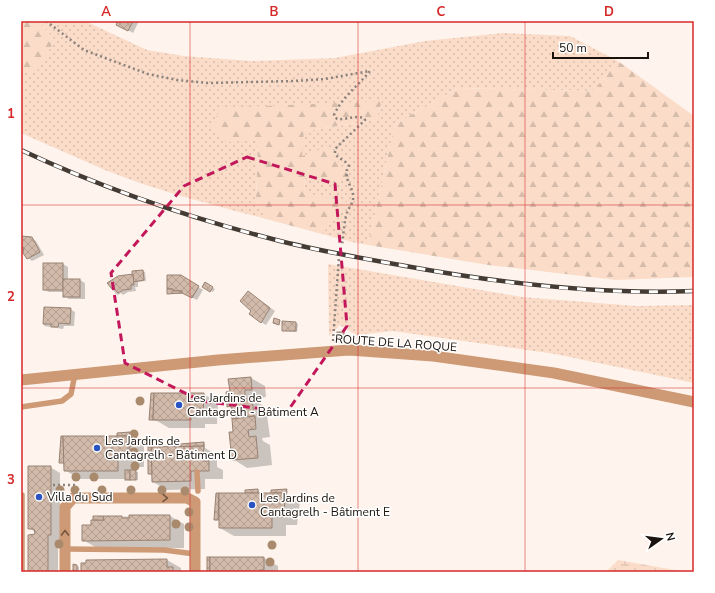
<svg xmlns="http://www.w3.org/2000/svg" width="715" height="593" font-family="'Nunito Sans',sans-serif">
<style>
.grass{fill:url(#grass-dots)}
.forest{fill:url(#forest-firs)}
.wetland{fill:url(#wetland-marsh)}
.shadow{fill:#0003}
.building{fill:url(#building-cross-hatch);stroke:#998374}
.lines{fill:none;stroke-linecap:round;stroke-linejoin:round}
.path{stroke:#8b827c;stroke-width:2.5;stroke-dasharray:2 3;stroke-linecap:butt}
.service{stroke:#ce9975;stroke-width:5.5}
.minor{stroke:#ce9975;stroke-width:11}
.rail-casing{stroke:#433b34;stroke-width:4.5}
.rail{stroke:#fff;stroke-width:3;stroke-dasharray:9;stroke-linecap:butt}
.tree{fill:#aa8a6d}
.oneway{stroke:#745640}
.marked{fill:none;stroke:#c2185b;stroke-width:3;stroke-dasharray:8 5;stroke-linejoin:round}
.grid{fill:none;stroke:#d62828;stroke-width:1;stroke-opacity:0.55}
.poi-dot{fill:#2b54c3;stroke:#fff;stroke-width:1.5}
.labels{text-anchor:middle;stroke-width:3;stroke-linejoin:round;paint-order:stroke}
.street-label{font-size:12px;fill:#1a120c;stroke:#fff}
.poi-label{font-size:12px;fill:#1a120c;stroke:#fff;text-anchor:start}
.neatline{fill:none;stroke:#d62828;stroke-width:1.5}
.grid-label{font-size:13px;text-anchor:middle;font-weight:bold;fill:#d62828}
</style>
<defs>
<pattern id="grass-dots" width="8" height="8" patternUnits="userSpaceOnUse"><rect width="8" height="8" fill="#fadcc9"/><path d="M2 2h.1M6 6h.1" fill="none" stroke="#d6bcab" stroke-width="1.8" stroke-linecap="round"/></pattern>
<pattern id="forest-firs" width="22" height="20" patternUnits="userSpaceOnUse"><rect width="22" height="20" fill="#fadcc9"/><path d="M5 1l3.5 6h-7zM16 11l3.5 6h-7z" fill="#d6bcab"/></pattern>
<pattern id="wetland-marsh" width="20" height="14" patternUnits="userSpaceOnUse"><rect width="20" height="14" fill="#fadcc9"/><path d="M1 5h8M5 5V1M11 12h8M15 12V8" fill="none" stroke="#d6bcab"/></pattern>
<pattern id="building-cross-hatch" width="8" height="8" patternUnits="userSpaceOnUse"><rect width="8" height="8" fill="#d2baaa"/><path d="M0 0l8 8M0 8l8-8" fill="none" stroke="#b49f91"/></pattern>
</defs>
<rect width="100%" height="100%" fill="#fef4ed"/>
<!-- grass -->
<g class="grass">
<path d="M38,21H85L147,50L184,56L252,61L335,58L425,41L503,33L570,36L618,61L593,91L458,88L395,124L368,245L352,242L322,234L346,202L304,193L305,178L352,179L301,156L304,131L376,120L382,101L258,140L256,201L266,219C213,205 157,191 105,170C77,158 49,145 21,133V70L36,72L55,40Z"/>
<polygon points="328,264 522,297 636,306 694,305 694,383 555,354 393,331 356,335 340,325 329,336"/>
</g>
<!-- forest -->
<g class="forest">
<polygon points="21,21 38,21 55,40 36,73 21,70"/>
<polygon points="618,61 694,116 694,277 616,280 488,265 368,245 395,124 458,88 593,91"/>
<polygon points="382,101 376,120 304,131 302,156 327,147 352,180 305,178 304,193 347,202 322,234 266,219 256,201 258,140 224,142 211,127 221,108"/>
</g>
<!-- wetland -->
<polygon class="wetland" points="618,560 686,572 606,572"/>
<!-- shadow -->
<g class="shadow">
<polygon points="114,21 139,21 133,33 114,22"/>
<polygon points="21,237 31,238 36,241 44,255 32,261 28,258 24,252 21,253"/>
<polygon points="44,264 63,264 68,267 68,280 80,280 85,283 85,299 69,299 64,296 64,292 49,292 44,290"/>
<polygon points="143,271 145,272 146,281 138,282 138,287 135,287 136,291 128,292 123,295 121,293 118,295 116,294 113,290 114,288 112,288"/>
<polygon points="181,276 203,290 197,300 185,294 170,294 168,293"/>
<polygon points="205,283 215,289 213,292 204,287"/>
<polygon points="248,292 275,311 266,325 261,322 252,311"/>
<polygon points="45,308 70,309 75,312 74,326 64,326 63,329 44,326"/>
<polygon points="296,323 298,324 297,332 283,331"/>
<polygon points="251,378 265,386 266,397 258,398 259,403 266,408 270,437 262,438 263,441 270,445 272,465 247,468 233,459 234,432 232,408 228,406 231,392"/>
<polygon points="203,394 218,402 217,424 205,424 205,428 169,428 157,421 150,420"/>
<polygon points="130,433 132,434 132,438 144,445 144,467 132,467 132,471 138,472 138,480 128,480 125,479 79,479 65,470 65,464 61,462"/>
<polygon points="203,443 205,444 205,448 217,455 217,467 223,470 223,479 205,479 205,489 167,490 153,482 153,475 149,474 181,447"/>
<polygon points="50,467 60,473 60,540 58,540 58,572 29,572 36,535 35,532 29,528"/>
<polygon points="258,490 259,491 259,494 274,494 286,490 288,491 287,495 300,502 297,525 286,525 286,536 234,536 220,528 220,521 215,520 217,494 249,494"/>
<polygon points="170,516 184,524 184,548 97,548 83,540 92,526 94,517"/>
<polygon points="264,558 278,566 278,572 208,572"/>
<polygon points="167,560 181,568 181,572 82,572"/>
<polygon points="77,566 79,567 79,572 74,571"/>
</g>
<!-- building -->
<g class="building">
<polygon points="118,21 133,21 128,31 116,25"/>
<polygon points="21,236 32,237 40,252 27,259 23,253 24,248 21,248"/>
<rect x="43" y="263" width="20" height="27"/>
<polygon points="143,270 144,280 133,282 132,271"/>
<polygon points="133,274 134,285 131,285 131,289 123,290 118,293 114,288 112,289 107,283 118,276"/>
<polygon points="167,275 181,275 199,286 192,298 182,293 182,291 173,291 173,289 167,289"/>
<rect x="63" y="279" width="17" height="18"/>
<polygon points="205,282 213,287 210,292 202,287"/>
<polygon points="167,289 173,289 173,291 182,291 182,293 167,294"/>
<polygon points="248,291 270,308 261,323 249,314 251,311 240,301"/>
<polygon points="44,307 71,308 70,324 59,323 58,327 51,327 51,324 43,324"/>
<polygon points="274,318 280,320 279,325 273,323"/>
<polygon points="282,321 296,322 296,331 282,331"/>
<rect x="337" y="332" width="7" height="4"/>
<polygon points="251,377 252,390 245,390 245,399 252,398 254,416 232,419 231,406 227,407 226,392 230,391 228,379"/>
<polygon points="151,393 154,393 153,420 149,420"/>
<polygon points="154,393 204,393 203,416 191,416 191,420 153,420"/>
<polygon points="255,416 256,429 248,430 249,437 256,436 258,458 232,460 229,432 233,432 232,419"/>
<polygon points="130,432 130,436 117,436 117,433"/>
<polygon points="61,436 63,436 64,463 59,463"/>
<polygon points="63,436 130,436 130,459 118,459 118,471 64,471"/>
<polygon points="204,442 204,446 180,447 180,444"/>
<polygon points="204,446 203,461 209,461 209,471 191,471 191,481 152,482 151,447"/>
<polygon points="148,447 151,447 152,474 148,474"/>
<polygon points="28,466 51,466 51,535 48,535 48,572 28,572 28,535 35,534 34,529 28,529"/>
<rect x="125" y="470" width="5" height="10"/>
<rect x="130" y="470" width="6" height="10"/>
<polygon points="258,489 258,493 245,493 245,490"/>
<polygon points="287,489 286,493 271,493 271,490"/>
<polygon points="216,493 219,493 218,520 214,520"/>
<polygon points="219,493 286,493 283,517 272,517 272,528 219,528"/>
<polygon points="129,515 170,515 170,540 82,541 82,525 91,525 91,520 104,520 103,516 122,516 122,518 129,518"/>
<polygon points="93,516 103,516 104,520 93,520"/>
<rect x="207" y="557" width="3" height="15"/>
<polygon points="210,557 264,557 264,570 260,570 260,572 210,572"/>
<polygon points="167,559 167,567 173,567 173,572 81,572 81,563 86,563 86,560"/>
<polygon points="73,564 77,565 77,571 73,571"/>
</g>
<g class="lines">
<!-- path -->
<g class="path">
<path d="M46,21L84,50L148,74L177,80L208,83L294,81L325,79L370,71C358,86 342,97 334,115L337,119C346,120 355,115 364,118L365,120L335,149V154C339,159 345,160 349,166C342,177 352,185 353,195C354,201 351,205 348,210C344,219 344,233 342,244"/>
<polyline points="333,341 339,257"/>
<polyline points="53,485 75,485"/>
</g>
<!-- service -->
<g class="service">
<polyline points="21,407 62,401 71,394 75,374"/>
<polyline points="197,472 198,491"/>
<polyline points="65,549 164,550 195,554"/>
<polyline points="22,572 22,495"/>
</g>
<!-- minor -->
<g class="minor">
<polyline points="21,380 218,360 349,350 433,356 554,373 694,402"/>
<polyline points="65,572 65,507 73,498 187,498 195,502 195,572"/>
</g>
<!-- rail casing -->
<g class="rail-casing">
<path id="rail" d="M21,150C102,188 193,219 280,241C320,251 360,258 400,265C497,283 595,295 694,291"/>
</g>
<!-- rail -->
<use href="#rail" class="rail"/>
</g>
<!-- trees -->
<g class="tree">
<circle cx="140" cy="401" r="4.5"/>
<circle cx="134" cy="434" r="4.5"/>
<circle cx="147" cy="442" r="4.5"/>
<circle cx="134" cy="452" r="4.5"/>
<circle cx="135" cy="466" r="4.5"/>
<circle cx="76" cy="477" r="4.5"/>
<circle cx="94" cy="477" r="4.5"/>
<circle cx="60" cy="490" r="4.5"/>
<circle cx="75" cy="490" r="4.5"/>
<circle cx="102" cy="490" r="4.5"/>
<circle cx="131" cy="490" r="4.5"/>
<circle cx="162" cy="490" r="4.5"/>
<circle cx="185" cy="491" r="4.5"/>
<circle cx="189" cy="512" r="4.5"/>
<circle cx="176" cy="524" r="4.5"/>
<circle cx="189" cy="527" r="4.5"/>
<circle cx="59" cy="544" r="4.5"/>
<circle cx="272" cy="545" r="4.5"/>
<circle cx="270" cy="562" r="4.5"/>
</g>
<!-- one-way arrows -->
<defs><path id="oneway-chevron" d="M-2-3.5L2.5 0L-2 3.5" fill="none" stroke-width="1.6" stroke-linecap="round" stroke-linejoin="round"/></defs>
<g class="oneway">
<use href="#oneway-chevron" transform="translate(165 498) rotate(1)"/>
<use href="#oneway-chevron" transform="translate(65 533) rotate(-90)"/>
</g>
<!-- marked area -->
<path class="marked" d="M247,157L335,184L347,326L287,412L201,401L125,363L111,273L184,186Z"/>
<!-- grid -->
<path class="grid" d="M190,21V572M358,21V572M525,21V572M21,205H694M21,388H694"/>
<!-- markers -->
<g class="poi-dot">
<circle cx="179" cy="405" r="4"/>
<circle cx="97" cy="448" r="4"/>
<circle cx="39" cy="497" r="4"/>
<circle cx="252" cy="505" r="4"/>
</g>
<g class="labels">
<!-- street labels -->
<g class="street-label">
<text transform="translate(396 343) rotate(4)" y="4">ROUTE DE LA ROQUE</text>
</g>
<!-- poi labels -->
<g class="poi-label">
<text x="187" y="402">Les Jardins de<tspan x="187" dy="14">Cantagrelh - Bâtiment A</tspan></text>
<text x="105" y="445">Les Jardins de<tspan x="105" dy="14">Cantagrelh - Bâtiment D</tspan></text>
<text x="47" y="501">Villa du Sud</text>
<text x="260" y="502">Les Jardins de<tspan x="260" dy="14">Cantagrelh - Bâtiment E</tspan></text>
</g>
</g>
<!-- border -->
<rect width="715" height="593" fill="none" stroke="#ffffff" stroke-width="44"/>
<!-- north arrow -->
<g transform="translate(661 539) rotate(76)" stroke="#ffffff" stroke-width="3" paint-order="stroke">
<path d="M0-3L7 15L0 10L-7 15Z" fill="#1a120c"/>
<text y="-6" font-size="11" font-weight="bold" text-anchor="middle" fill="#1a120c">N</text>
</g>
<!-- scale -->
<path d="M553 52v6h95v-6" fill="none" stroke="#1a120c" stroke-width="2"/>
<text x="559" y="52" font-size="12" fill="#1a120c" stroke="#ffffff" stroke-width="3" paint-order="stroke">50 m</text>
<rect x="22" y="22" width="671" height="549" class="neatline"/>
<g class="grid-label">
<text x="106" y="16">A</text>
<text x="274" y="16">B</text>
<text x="441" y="16">C</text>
<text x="609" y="16">D</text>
<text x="11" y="118">1</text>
<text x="11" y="301">2</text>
<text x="11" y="484">3</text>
</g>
</svg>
